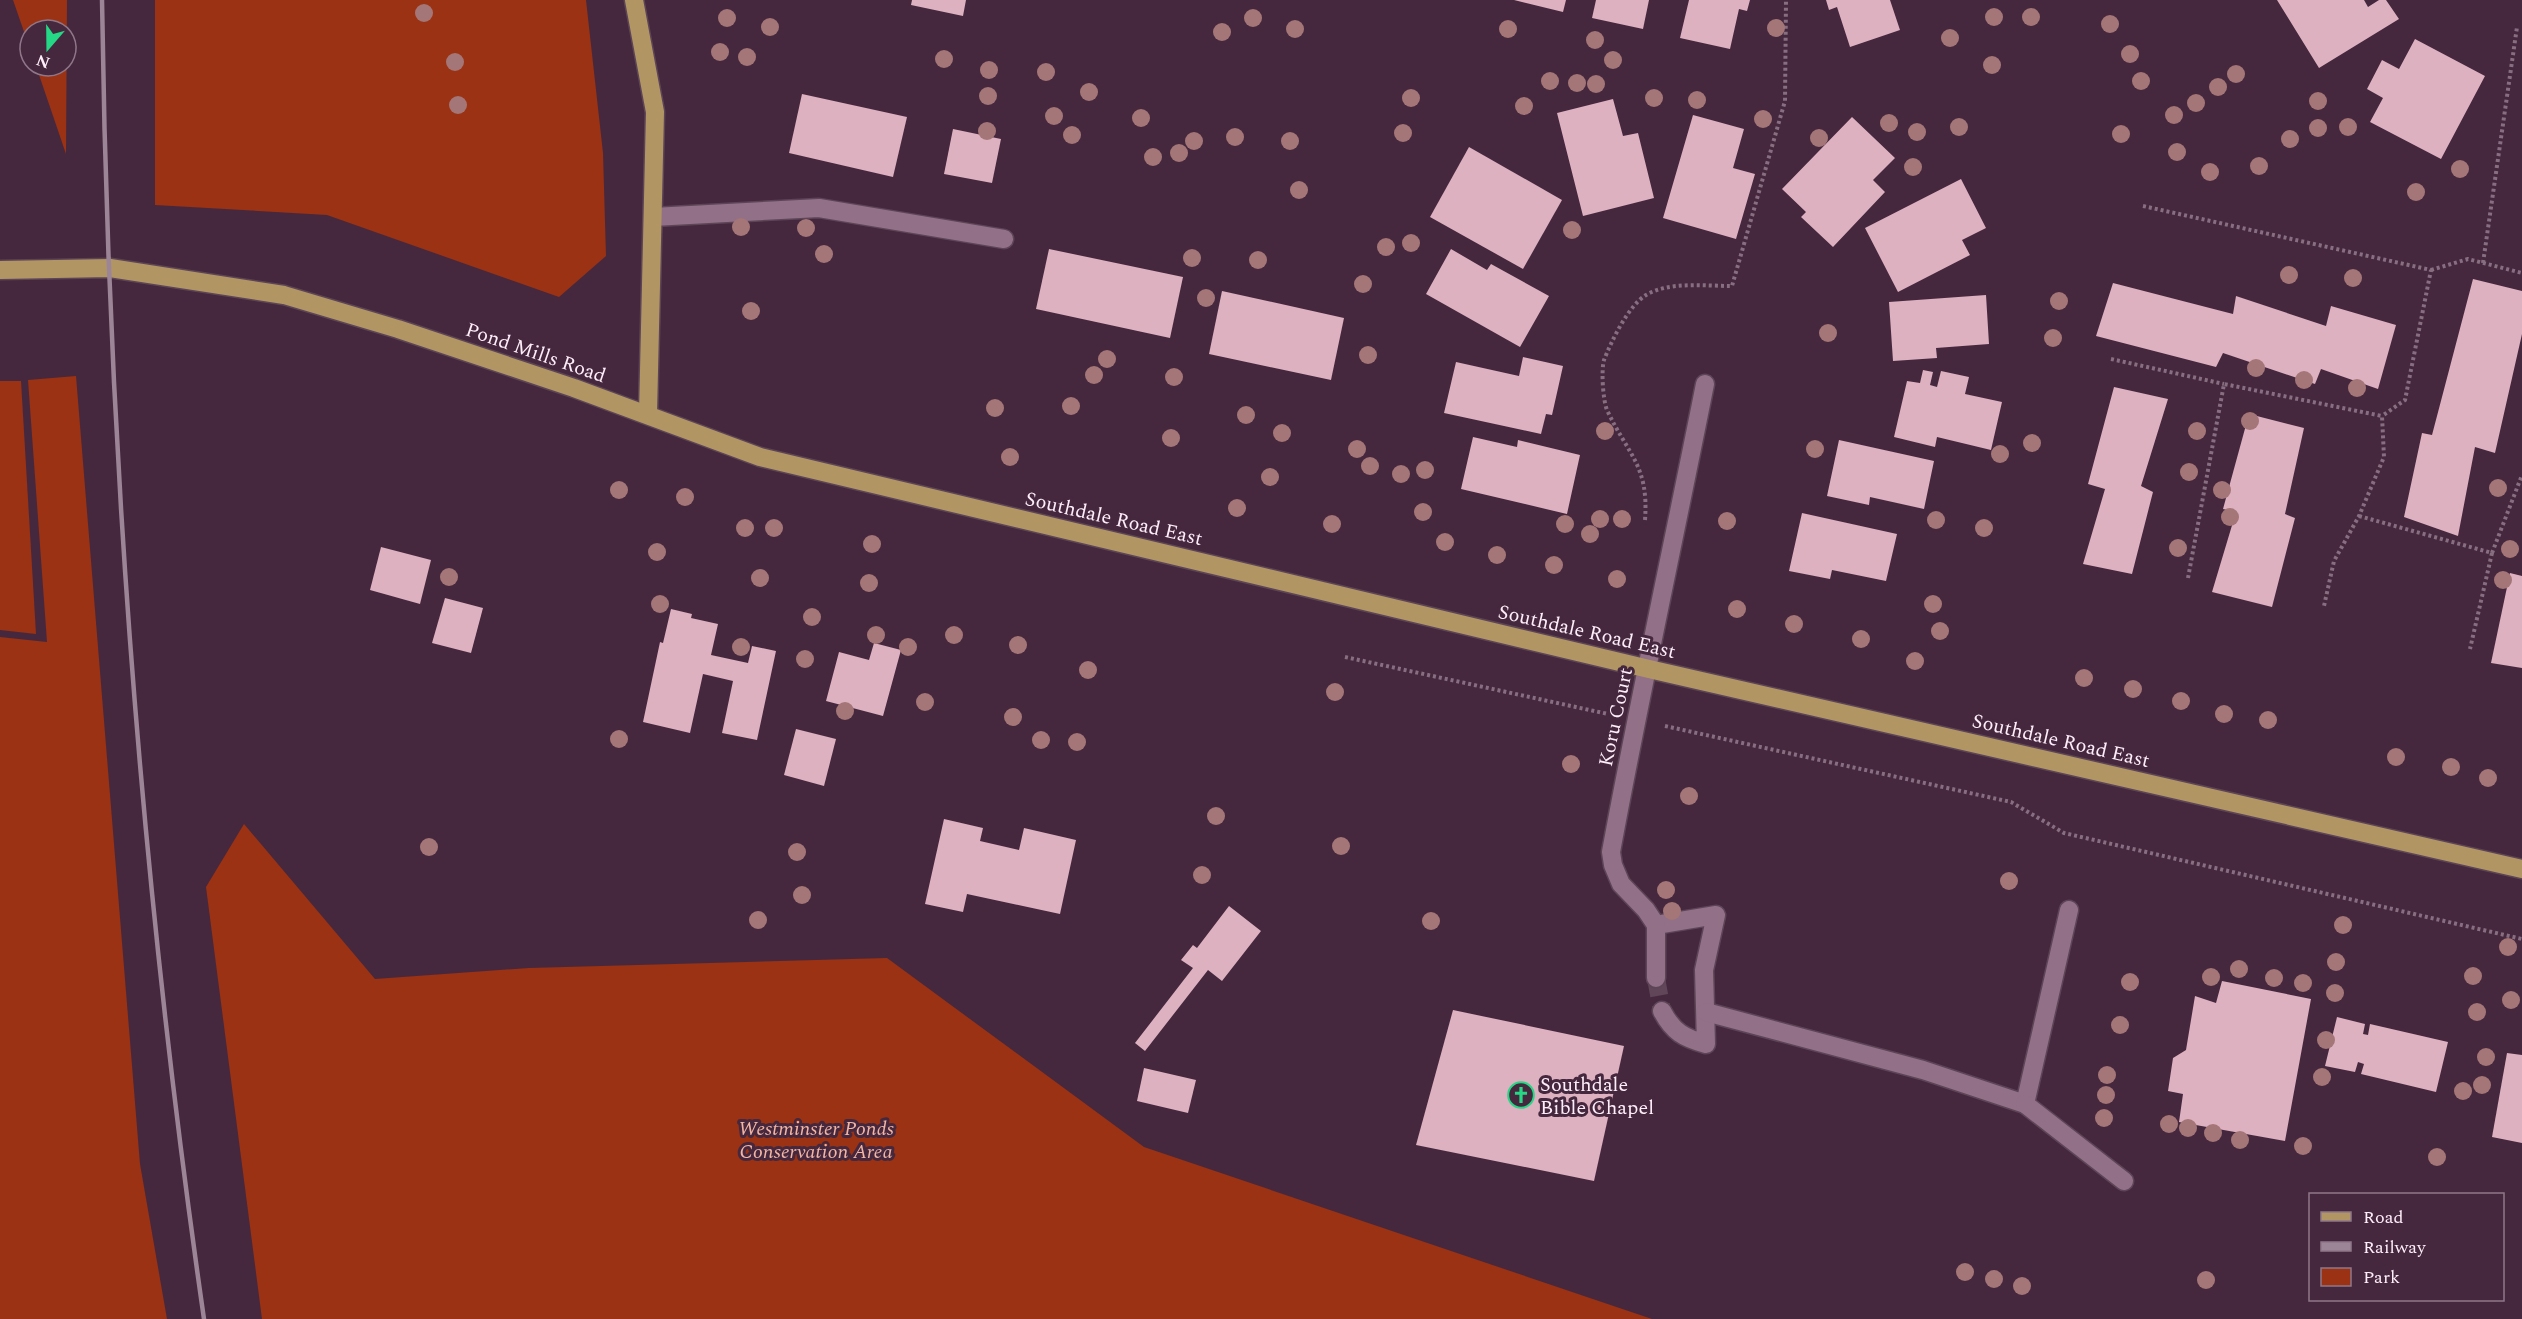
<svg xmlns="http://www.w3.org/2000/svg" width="2522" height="1319" font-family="Spectral,serif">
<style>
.green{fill:#9a3213}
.building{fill:#ddb1c0}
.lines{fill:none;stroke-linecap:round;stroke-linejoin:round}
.minor-tunnel{stroke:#61465a;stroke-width:18;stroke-dasharray:18 9;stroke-linecap:butt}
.minor-casing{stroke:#5d4557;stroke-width:21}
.major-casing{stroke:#5d4557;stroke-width:21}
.path{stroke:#876e80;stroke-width:4;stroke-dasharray:3 3;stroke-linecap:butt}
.minor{stroke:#917088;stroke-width:18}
.major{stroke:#b19663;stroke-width:18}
.rail{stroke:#9c8596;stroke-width:4.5}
.tree{fill:#a47677}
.labels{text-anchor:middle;stroke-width:6;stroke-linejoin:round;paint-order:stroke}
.street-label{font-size:20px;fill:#feeef9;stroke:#45283e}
.poi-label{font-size:20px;fill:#feeef9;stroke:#45283e;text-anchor:start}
.park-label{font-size:20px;font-style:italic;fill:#f2b6a5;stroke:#45283e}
</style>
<rect width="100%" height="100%" fill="#45283e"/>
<!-- green -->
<g class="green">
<polygon points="13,0 67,0 66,154 36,66 66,66 66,30 30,30 30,49"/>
<polygon points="155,0 586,0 603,153 606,256 559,297 327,215 155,205"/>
<polygon points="76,376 140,1164 167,1319 0,1319 0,637 47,642 28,380"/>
<polygon points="0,381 21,381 36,634 0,630"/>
<polygon points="244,824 375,979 529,968 887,958 1144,1147 1652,1319 262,1319 206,887"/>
</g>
<!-- building -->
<g class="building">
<polygon points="912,0 966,0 963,16 911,5"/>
<polygon points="1514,0 1566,0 1563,12"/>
<polygon points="1596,0 1649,0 1643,29 1592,18"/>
<polygon points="1689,0 1750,0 1747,11 1739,9 1730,49 1680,38"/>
<polygon points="1826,0 1890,0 1900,30 1850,47 1837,7 1829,10"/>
<polygon points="2277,0 2364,0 2368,7 2379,0 2386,0 2399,19 2319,68"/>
<polygon points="2415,39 2485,76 2441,159 2370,122 2383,98 2367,89 2382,60 2399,69"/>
<polygon points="802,94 907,117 893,177 789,153"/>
<polygon points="1613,99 1623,136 1638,133 1654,198 1583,216 1557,113"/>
<polygon points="1693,115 1744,129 1733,168 1755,174 1736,239 1663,218"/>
<polygon points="1852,117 1895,158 1873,180 1885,192 1833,247 1801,217 1806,212 1782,189"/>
<polygon points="953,129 1001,139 992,183 944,174"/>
<polygon points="1469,147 1562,200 1523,269 1430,217"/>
<polygon points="1961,179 1986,228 1962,240 1970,255 1898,292 1865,228"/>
<polygon points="1049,249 1183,277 1170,338 1036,309"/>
<polygon points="1451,249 1487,270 1491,264 1549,296 1520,347 1426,294"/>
<polygon points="2473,279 2522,291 2522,334 2495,453 2475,447 2458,536 2404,517 2422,433 2432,435"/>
<polygon points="2113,283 2233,314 2236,296 2326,326 2331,306 2396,325 2378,389 2321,369 2315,384 2223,353 2216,367 2096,336"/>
<polygon points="1222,291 1344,318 1331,380 1209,354"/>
<polygon points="1986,295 1989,344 1936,348 1937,358 1893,361 1889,302"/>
<polygon points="1523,357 1563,366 1552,415 1546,414 1541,434 1444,413 1456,362 1519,376"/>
<polygon points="1923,370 1933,372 1930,385 1937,387 1941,371 1969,377 1965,394 2002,402 1991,450 1937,437 1935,447 1894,437 1907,381 1920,383"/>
<polygon points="2114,387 2168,399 2141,486 2153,492 2132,574 2083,564 2105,489 2088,484"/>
<polygon points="2249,414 2304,428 2285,514 2295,518 2272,607 2212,592 2236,512 2223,509"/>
<polygon points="1473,437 1517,447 1518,440 1580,455 1567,514 1461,489"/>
<polygon points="1839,440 1934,461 1924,509 1870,497 1869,505 1827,496"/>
<polygon points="1802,513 1897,534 1886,581 1832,570 1830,579 1789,571"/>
<polygon points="381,547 431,560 420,604 370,590"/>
<polygon points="2510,573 2522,576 2522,668 2491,663"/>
<polygon points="445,598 483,608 471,653 432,643"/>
<polygon points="671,609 692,614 691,618 718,624 711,655 748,663 752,646 776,651 757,740 722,733 733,681 703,674 690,733 643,722 660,642 663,643"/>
<polygon points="874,643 901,650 883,716 826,701 839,652 869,660"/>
<polygon points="796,729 836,739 824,786 784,775"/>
<polygon points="944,819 983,828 980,841 1019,850 1024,828 1076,840 1060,914 967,894 963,912 925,904"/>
<polygon points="1229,906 1261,931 1222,981 1208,970 1145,1051 1135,1043 1193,968 1181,960 1193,945 1197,948"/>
<polygon points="2222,981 2311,999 2285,1141 2179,1122 2183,1094 2168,1091 2173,1058 2186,1050 2195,996 2216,1003"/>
<polygon points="1453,1010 1624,1046 1594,1181 1416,1145"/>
<polygon points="2337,1017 2365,1024 2363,1034 2368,1035 2370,1024 2448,1042 2436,1092 2361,1074 2364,1064 2358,1062 2355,1072 2325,1066"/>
<polygon points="2507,1053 2522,1055 2522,1143 2492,1137"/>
<polygon points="1144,1068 1196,1080 1188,1113 1137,1101"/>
</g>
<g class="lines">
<!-- minor-tunnel -->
<polyline class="minor-tunnel" points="1656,978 1662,1011"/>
<!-- minor casing -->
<g class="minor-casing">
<g id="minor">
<polyline points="653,217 819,208 1004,239"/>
<path d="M1656,925L1716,915L1704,970L1706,1044C1684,1038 1673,1032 1662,1011"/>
<path d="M1656,978V925L1646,910L1621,884L1613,865L1611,852C1640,695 1674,540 1705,384"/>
<polyline points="1706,1012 1923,1070 2025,1104 2069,910"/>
<polyline points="2025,1104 2124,1181"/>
</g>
</g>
<!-- major casing -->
<g class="major-casing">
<g id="major">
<polyline points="634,0 655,112 648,414"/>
<polyline points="0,270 110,268 284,295 398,329 574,388 760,457 1649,669 2522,869"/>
</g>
</g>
<!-- path -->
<g class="path">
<polyline points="2143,206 2431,270 2405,400 2382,416"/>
<polyline points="2483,263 2517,27"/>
<polyline points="2431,270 2468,259 2522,273"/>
<polyline points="2111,359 2224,384"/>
<polyline points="2359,516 2492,553 2470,649"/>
<path d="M1645,520C1649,465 1628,455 1607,410C1603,400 1601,371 1604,360C1611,342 1628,306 1646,295C1670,281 1705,286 1732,286L1785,101L1786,0"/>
<polyline points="2492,553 2522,475"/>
<polyline points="2188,578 2224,384 2382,416 2384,457 2359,516 2334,561 2324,606"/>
<polyline points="1345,657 1608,714"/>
<polyline points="1665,726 2011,802 2064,833 2522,939"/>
</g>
<!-- minor -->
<use href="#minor" class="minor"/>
<!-- major -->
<use href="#major" class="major"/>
<!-- rail -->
<path class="rail" d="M102,0C108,441 141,883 204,1319"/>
</g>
<!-- trees -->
<g class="tree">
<circle cx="424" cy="13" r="9"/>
<circle cx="1994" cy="17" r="9"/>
<circle cx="2031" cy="17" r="9"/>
<circle cx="727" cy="18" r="9"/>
<circle cx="1253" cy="18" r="9"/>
<circle cx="2110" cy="24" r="9"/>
<circle cx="770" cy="27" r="9"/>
<circle cx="1776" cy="28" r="9"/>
<circle cx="1295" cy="29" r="9"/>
<circle cx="1508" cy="29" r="9"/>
<circle cx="1222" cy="32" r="9"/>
<circle cx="1950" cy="38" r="9"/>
<circle cx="1595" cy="40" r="9"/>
<circle cx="720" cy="52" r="9"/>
<circle cx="2130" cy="54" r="9"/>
<circle cx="747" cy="57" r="9"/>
<circle cx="944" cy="59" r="9"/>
<circle cx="1613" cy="60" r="9"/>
<circle cx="455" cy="62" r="9"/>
<circle cx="1992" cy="65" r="9"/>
<circle cx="989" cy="70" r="9"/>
<circle cx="1046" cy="72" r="9"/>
<circle cx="2236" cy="74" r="9"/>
<circle cx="1550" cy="81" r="9"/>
<circle cx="2141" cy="81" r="9"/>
<circle cx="1577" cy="83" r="9"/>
<circle cx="1596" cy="84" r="9"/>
<circle cx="2218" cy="87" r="9"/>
<circle cx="1089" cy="92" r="9"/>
<circle cx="988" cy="96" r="9"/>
<circle cx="1411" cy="98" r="9"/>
<circle cx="1654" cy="98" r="9"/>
<circle cx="1697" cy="100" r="9"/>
<circle cx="2318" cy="101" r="9"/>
<circle cx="2196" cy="103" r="9"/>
<circle cx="458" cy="105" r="9"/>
<circle cx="1524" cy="106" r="9"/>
<circle cx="2174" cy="115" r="9"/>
<circle cx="1054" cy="116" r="9"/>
<circle cx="1141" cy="118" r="9"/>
<circle cx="1763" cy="119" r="9"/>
<circle cx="1889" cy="123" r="9"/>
<circle cx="1959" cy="127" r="9"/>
<circle cx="2348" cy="127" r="9"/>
<circle cx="2318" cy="128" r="9"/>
<circle cx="987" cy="131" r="9"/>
<circle cx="1917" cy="132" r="9"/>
<circle cx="1403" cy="133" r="9"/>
<circle cx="2121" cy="134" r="9"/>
<circle cx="1072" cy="135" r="9"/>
<circle cx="1235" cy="137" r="9"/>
<circle cx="1819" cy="138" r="9"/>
<circle cx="2290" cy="139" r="9"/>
<circle cx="1194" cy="141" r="9"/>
<circle cx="1290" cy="141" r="9"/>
<circle cx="2177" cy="152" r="9"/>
<circle cx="1179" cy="153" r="9"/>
<circle cx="1153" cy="157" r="9"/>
<circle cx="2259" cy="166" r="9"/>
<circle cx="1913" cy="167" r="9"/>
<circle cx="2460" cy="169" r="9"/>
<circle cx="2210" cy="172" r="9"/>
<circle cx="1299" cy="190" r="9"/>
<circle cx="2416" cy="192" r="9"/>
<circle cx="741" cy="227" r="9"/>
<circle cx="806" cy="228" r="9"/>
<circle cx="1572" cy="230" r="9"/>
<circle cx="1411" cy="243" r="9"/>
<circle cx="1386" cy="247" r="9"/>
<circle cx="824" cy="254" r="9"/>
<circle cx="1192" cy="258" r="9"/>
<circle cx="1258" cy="260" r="9"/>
<circle cx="2289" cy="275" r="9"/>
<circle cx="2353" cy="278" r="9"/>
<circle cx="1363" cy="284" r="9"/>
<circle cx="1206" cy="298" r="9"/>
<circle cx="2059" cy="301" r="9"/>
<circle cx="751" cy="311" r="9"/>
<circle cx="1828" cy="333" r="9"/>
<circle cx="2053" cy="338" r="9"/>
<circle cx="1368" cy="355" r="9"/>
<circle cx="1107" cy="359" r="9"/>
<circle cx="2256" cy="368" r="9"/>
<circle cx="1094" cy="375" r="9"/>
<circle cx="1174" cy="377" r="9"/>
<circle cx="2304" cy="380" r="9"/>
<circle cx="2357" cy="388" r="9"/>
<circle cx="1071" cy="406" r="9"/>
<circle cx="995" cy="408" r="9"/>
<circle cx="1246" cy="415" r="9"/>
<circle cx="2250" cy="421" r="9"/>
<circle cx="1605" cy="431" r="9"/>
<circle cx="2197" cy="431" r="9"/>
<circle cx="1282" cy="433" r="9"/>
<circle cx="1171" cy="438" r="9"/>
<circle cx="2032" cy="443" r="9"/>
<circle cx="1357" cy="449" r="9"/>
<circle cx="1815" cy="449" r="9"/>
<circle cx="2000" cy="454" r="9"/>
<circle cx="1010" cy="457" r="9"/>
<circle cx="1370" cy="466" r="9"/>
<circle cx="1425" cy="470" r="9"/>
<circle cx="2189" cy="472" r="9"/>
<circle cx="1401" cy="474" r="9"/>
<circle cx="1270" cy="477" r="9"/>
<circle cx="2498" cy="488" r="9"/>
<circle cx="619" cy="490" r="9"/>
<circle cx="2222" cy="490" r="9"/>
<circle cx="685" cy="497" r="9"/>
<circle cx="1237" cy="508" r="9"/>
<circle cx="1423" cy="512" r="9"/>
<circle cx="2230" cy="517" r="9"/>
<circle cx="1600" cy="519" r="9"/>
<circle cx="1622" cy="519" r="9"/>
<circle cx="1936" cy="520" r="9"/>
<circle cx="1727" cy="521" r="9"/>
<circle cx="1332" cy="524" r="9"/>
<circle cx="1565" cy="524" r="9"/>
<circle cx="745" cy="528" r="9"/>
<circle cx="774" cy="528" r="9"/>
<circle cx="1984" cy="528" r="9"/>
<circle cx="1590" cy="534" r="9"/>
<circle cx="1445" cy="542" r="9"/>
<circle cx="872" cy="544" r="9"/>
<circle cx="2178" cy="548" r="9"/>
<circle cx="2510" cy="549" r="9"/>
<circle cx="657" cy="552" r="9"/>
<circle cx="1497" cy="555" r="9"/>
<circle cx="1554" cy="565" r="9"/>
<circle cx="449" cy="577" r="9"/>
<circle cx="760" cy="578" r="9"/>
<circle cx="1617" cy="579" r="9"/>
<circle cx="2503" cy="580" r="9"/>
<circle cx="869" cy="583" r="9"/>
<circle cx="660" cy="604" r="9"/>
<circle cx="1933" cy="604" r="9"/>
<circle cx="1737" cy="609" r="9"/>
<circle cx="812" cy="617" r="9"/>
<circle cx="1794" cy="624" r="9"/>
<circle cx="1940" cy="631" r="9"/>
<circle cx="876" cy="635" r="9"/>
<circle cx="954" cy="635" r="9"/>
<circle cx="1861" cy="639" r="9"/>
<circle cx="1018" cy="645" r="9"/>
<circle cx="741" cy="647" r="9"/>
<circle cx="908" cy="647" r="9"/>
<circle cx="805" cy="659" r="9"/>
<circle cx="1915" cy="661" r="9"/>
<circle cx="1088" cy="670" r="9"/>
<circle cx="2084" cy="678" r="9"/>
<circle cx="2133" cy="689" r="9"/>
<circle cx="1335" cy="692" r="9"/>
<circle cx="2181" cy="701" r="9"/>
<circle cx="925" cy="702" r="9"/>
<circle cx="845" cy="711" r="9"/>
<circle cx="2224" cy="714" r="9"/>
<circle cx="1013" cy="717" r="9"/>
<circle cx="2268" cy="720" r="9"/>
<circle cx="619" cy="739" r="9"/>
<circle cx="1041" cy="740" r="9"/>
<circle cx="1077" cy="742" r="9"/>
<circle cx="2396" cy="757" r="9"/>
<circle cx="1571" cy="764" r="9"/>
<circle cx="2451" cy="767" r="9"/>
<circle cx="2488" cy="778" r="9"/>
<circle cx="1689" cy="796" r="9"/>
<circle cx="1216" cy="816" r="9"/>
<circle cx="1341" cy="846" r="9"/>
<circle cx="429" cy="847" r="9"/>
<circle cx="797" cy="852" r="9"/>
<circle cx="1202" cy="875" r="9"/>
<circle cx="2009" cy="881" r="9"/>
<circle cx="1666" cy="890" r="9"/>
<circle cx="802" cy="895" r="9"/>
<circle cx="1672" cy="911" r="9"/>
<circle cx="758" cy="920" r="9"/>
<circle cx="1431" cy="921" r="9"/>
<circle cx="2343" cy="925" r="9"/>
<circle cx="2508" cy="947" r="9"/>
<circle cx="2336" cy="962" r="9"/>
<circle cx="2239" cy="969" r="9"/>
<circle cx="2473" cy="976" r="9"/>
<circle cx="2211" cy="977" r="9"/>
<circle cx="2274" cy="978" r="9"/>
<circle cx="2130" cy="982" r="9"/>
<circle cx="2303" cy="983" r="9"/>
<circle cx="2335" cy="993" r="9"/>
<circle cx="2511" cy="1000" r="9"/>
<circle cx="2477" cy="1012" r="9"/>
<circle cx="2120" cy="1025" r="9"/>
<circle cx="2326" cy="1040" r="9"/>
<circle cx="2486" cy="1057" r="9"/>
<circle cx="2107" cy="1075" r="9"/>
<circle cx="2322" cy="1077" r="9"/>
<circle cx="2482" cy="1085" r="9"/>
<circle cx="2463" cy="1091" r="9"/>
<circle cx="2106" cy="1095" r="9"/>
<circle cx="2104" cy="1118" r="9"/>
<circle cx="2169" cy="1124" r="9"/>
<circle cx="2188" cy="1128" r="9"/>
<circle cx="2213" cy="1133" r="9"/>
<circle cx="2240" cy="1140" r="9"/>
<circle cx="2303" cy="1146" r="9"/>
<circle cx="2437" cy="1157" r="9"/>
<circle cx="1965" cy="1272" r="9"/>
<circle cx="1994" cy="1279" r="9"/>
<circle cx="2206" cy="1280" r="9"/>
<circle cx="2022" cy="1286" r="9"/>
</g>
<!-- icons -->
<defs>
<g id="church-ring" transform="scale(1.35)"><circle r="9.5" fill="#45283e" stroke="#24d886" stroke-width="1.5"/><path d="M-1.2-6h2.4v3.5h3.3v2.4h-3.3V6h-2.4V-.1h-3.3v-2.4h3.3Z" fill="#24d886"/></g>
</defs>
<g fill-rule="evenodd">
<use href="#church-ring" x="1521" y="1095"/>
</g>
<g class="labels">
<!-- street labels -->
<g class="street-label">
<text transform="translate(536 352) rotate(19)" y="7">Pond Mills Road</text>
<text transform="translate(1114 518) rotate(13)" y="7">Southdale Road East</text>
<text transform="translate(1587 631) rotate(13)" y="7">Southdale Road East</text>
<text transform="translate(1615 717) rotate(-78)" y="7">Koru Court</text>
<text transform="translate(2061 740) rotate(13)" y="7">Southdale Road East</text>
</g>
<!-- poi labels -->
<g class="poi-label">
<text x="1540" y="1091">Southdale<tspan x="1540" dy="23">Bible Chapel</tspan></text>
</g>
<!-- park labels -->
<g class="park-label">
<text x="816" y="1135">Westminster Ponds<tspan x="816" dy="23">Conservation Area</tspan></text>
</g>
</g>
<!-- legend -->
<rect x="2309" y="1193" width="195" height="108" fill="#45283e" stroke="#8f7789" stroke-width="1.5"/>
<rect x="2321" y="1212" width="30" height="9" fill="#b19663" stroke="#8f7789" stroke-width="1.5"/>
<text x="2363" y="1223" font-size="18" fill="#feeef9">Road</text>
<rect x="2321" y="1242" width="30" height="9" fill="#9c8596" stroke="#8f7789" stroke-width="1.5"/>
<text x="2363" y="1253" font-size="18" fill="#feeef9">Railway</text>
<rect x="2321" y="1268" width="30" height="18" fill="#9a3213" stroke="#8f7789" stroke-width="1.5"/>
<text x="2363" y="1283" font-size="18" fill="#feeef9">Park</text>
<!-- north arrow -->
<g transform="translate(48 48) rotate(200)"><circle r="28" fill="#45283e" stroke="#8f7789" stroke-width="1.5"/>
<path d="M0-4.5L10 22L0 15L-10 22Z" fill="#24d886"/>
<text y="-9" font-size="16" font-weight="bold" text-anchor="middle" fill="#feeef9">N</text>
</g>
</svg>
